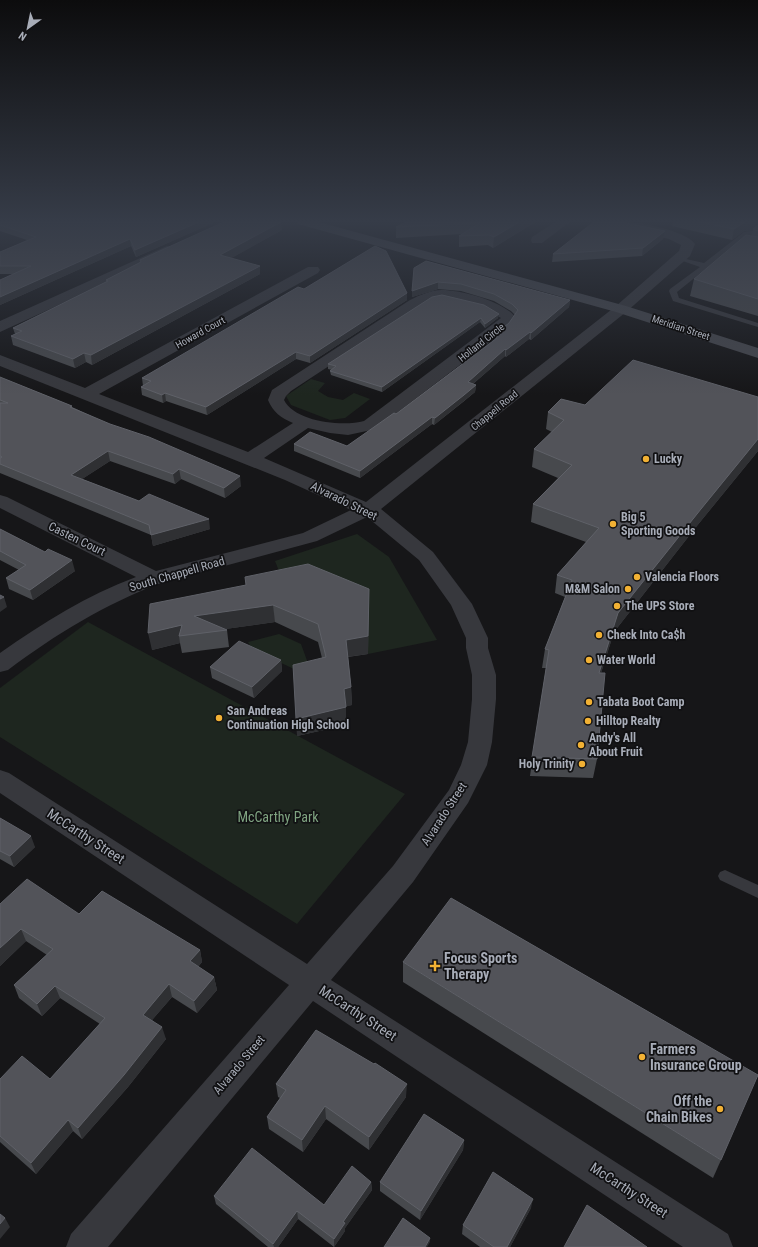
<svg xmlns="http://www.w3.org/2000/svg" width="758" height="1247" font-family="'Roboto Condensed',sans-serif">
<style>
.green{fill:#1e261f}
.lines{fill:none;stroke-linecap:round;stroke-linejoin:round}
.lane{fill:#37383d;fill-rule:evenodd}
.street{fill:#37383d;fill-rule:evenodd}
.secondary{fill:#45474d;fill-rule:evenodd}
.wall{fill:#47494d}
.shaded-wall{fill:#2f3033}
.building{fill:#525359;stroke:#5f6168}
.poi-dot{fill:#f2b134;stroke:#111113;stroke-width:1.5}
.labels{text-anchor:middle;stroke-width:3.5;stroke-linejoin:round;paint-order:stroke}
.far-street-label{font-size:10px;fill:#a8adb8;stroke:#111113}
.poi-label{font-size:12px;font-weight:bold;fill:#a8adb8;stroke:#111113;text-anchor:start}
.street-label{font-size:12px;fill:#a8adb8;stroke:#111113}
.near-park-label{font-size:14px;fill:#7fa381;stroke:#111113}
.near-street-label{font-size:14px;fill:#a8adb8;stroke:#111113}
.near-poi-label{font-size:14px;font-weight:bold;fill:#a8adb8;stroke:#111113;text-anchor:start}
</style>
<rect width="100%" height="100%" fill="#161618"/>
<!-- green -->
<g class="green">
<polygon points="311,379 325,383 318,391 328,397 343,400 354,393 370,399 345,418 330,420 291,405 286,396"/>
<polygon points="357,534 389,557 437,640 368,654 285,586 275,561"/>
<polygon points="88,622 405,794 297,924 0,737 0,688"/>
<polygon points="279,634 301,644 309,666 296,670 252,649 248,642"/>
</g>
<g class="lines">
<!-- lane -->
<g class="lane">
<polygon points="758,230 758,234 748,235 677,292 679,298 758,323 758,327 673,301 669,291 670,289 700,267 677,259 677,257 704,263 744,232"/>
<polygon points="725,870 758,885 758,898 720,880 718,876 720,872"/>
</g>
<!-- street -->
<g class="street">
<polygon points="557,221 571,221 542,243 532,243 531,240 532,237"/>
<path d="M605,221C623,219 684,228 695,244L690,256L626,312L381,509L433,552L472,604L488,638V648L496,675V699L492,742L487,765L468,803L413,882L331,980L728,1234L733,1247H683L313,1001L108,1247H66L71,1234L289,985L0,793V770L9,773L307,964L393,866L449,790L461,765L468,742L472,699V675L466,648V638L451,605L419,560L367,517L317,541L161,583C105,604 56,634 8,670L0,672V653C43,623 87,595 136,577L0,508V495L7,497L156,571L303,533L351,510L285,480L0,366V355L85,388L308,267H318L320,270L318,273L99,394L248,452L293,423C281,418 273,412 268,400L272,390L410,300C420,295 431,290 442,290C462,290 505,302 516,318L507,329L376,429L348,435L330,433L308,428L264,458L366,502L616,306L679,251L681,245L669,239L607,224ZM442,298L484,308L501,318L364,421C343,427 295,422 284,400L286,396L291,391L420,306L431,300Z"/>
<polygon points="167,246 172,247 174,250 172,253 0,332 0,321"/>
</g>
<!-- secondary -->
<polygon class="secondary" points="296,221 315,221 626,306 758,348 758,358 616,312 298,224"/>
</g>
<!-- wall -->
<g class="wall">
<polygon points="0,221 215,221 215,222 136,257 131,246 0,305 0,280 14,274 0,274 0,252 27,240 0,231"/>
<polygon points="408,221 537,221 493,248 488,245 459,247 459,236 462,234 396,238 396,227"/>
<polygon points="673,221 758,221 758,316 690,296 694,279 751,236 753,230 744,231 732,240 672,226"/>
<polygon points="282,230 231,258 260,266 260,274 92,365 86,362 75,368 13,345 11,336 15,334 13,328 106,282 106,280 141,262 140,260"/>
<polygon points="665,231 663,239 642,256 552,262 553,254"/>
<polygon points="414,268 570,300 569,307 531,340 529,339 506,357 505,356 473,384 476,385 475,392 463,402 434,425 432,424 360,478 294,451 294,444 347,446 396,414 494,340 495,334 509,323 515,315 511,311 494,301 461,291 438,289 412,297"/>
<polygon points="304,289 407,293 407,300 310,363 296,359 207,415 166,401 163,403 142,395 141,387 144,386 143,386 142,378"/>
<polygon points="432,297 498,318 485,328 480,322 382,392 331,375 330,371 332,370 328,369 328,364"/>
<polygon points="0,377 72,406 72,407 241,486 225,498 181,479 175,484 110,461 82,479 210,529 153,546 151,535 0,473"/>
<polygon points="758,397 758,451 696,527 614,632 601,673 597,759 593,778 530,776 546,668 542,668 545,649 565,597 555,593 557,575 586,542 531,522 533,504 558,478 532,467 534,449 552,432 546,429 548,412 585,405"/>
<polygon points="0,529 75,571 33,600 9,589 6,578 19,570 0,560"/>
<polygon points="369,589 368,654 348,657 351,687 352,705 346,706 346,725 297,736 322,658 318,642 275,622 225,629 227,630 229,647 182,653 180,643 152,650 150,604"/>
<polygon points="281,660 282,671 254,698 212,678 210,667"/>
<polygon points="0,818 35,847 14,867 0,859"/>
<polygon points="0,904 79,914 200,950 202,962 198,967 214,977 217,990 197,1013 172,997 152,1020 166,1039 128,1087 82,1139 73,1131 36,1174 0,1142 0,1079 50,1079 100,1024 60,998 42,1016 19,998 14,985 47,955 26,941 0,966"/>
<polygon points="403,962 721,1160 713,1178 403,982"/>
<polygon points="276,1084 406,1097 369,1150 326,1119 303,1152 269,1129 267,1117 280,1098 278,1097"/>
<polygon points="464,1140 463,1150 420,1220 380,1191 380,1182"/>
<polygon points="371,1182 372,1190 345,1228 345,1231 334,1247 298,1219 278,1247 268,1247 216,1204 214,1196 324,1205"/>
<polygon points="531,1208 510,1247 480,1247 462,1234 463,1225"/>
</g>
<!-- shaded-wall -->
<g class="shaded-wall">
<polygon points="201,221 215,221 215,222 136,257 135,250"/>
<polygon points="521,221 537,221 493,248 494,237"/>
<polygon points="746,221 758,221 758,229 744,231 732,240 734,229"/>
<polygon points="281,222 282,230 221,264 220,255"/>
<polygon points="665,231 663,239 642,256 643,248"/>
<polygon points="130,239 131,246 0,305 0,297"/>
<polygon points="260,266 260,274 92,365 91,355"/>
<polygon points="438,282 438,289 412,297 412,291"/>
<polygon points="407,293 407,300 310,363 310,356"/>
<polygon points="570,300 569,307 531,340 531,333"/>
<polygon points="499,314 498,318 485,328 485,324"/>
<polygon points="481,318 480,322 382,392 382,387"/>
<polygon points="530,332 529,339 506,357 506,350"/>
<polygon points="505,349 505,356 467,389 468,382"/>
<polygon points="296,352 296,359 207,415 206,407"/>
<polygon points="84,353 86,362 75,368 73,359"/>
<polygon points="476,385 475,392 434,425 435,418"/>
<polygon points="165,393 166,401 163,403 162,395"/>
<polygon points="432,417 432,424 360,478 360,471"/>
<polygon points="758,439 758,451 696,527 614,632 595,692 599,673 618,613 701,509"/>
<polygon points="108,451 110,461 73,485 71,475"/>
<polygon points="179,469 181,479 175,484 173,474"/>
<polygon points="240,476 241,486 225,498 224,488"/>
<polygon points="209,519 210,529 153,546 151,535"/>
<polygon points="72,560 75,571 33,600 30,590"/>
<polygon points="369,589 368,654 346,657 346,640"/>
<polygon points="4,597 7,607 0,612 0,599"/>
<polygon points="273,605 275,622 197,633 194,616"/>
<polygon points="182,625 179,636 180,643 152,650 148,633"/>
<polygon points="281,660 282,671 254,698 252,687"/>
<polygon points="351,687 352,705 344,707 344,689"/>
<polygon points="346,707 346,725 297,736 296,719"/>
<polygon points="31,836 35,847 14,867 10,856"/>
<polygon points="21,929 26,941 0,966 0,948"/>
<polygon points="200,950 202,962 192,974 190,961"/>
<polygon points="214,977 217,990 197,1013 194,1001"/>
<polygon points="169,984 172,997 146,1027 143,1015"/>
<polygon points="55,986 60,998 42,1016 37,1004"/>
<polygon points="162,1027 166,1039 128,1087 82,1139 78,1128"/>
<polygon points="407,1084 406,1097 369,1150 369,1137"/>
<polygon points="325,1106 326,1119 303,1152 302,1140"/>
<polygon points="68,1120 73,1131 36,1174 31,1163"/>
<polygon points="464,1140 463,1150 420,1220 421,1211"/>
<polygon points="371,1182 372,1190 345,1228 345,1231 334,1247 334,1239 343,1222"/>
<polygon points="533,1199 531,1208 510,1247 507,1247"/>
<polygon points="297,1211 298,1219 278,1247 274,1247 273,1244"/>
<polygon points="5,1218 10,1227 0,1239 0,1224"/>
<polygon points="430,1238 430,1242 427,1247 425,1247"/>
</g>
<!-- building -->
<g class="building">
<polygon points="0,221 201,221 135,250 130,239 0,297 0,280 31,266 0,266 0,252 36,237 0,225"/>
<polygon points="226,221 275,221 281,222 220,255 260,266 91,355 84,353 73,359 11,336 22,331 13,328 108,281 106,280 141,262 140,260"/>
<polygon points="408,221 521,221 494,237 489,235 459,236 480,223 396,227"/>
<polygon points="595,221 616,221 665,231 643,248 553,254"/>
<polygon points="695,221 746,221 734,229"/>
<polygon points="758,225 758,231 753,229"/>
<polygon points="746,235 758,237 758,299 694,279"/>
<polygon points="375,246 386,251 407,293 310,356 296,352 206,407 165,393 162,395 141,387 151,381 142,378 298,287 304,289"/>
<polygon points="426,261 570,300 531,333 530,332 506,350 505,349 468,382 476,385 464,395 435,418 432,417 360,471 294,444 310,432 347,446 394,413 396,414 497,338 495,334 509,323 518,310 512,304 494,294 461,284 438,282 412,291 414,268"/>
<polygon points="442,295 484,305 499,314 485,324 481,318 382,387 330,371 336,366 328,364 432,297"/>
<polygon points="633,360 758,397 758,439 701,509 618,613 599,673 605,673 597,759 532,757 549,650 545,649 572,580 557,575 599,528 533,504 572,465 534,449 564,420 548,412 561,399 585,405"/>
<polygon points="0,377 72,406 70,407 110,424 149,437 240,476 224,488 179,469 173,474 108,451 71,475 139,501 149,494 209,519 151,535 149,525 0,464 0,458 2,457 0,456 0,403 8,403 0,400"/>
<polygon points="0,529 45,552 48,549 72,560 30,590 6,578 26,565 0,551"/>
<polygon points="308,564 369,589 368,636 346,640 351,687 344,689 346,707 296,719 293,665 326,657 318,624 273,605 194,616 227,630 179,636 182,625 148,633 150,604 246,585 245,577"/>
<polygon points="0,595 4,597 0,599"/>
<polygon points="239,641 281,660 252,687 210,667"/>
<polygon points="0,818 31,836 10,856 0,851"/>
<polygon points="27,879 79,914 102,891 200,950 190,961 214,977 194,1001 169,984 143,1015 162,1027 124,1075 78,1128 68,1120 31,1163 0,1136 0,1079 22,1056 50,1079 105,1018 55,986 37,1004 14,985 53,949 21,929 0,948 0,904"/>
<polygon points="451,898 758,1075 721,1160 403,962"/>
<polygon points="316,1030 374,1064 375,1063 407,1084 369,1137 325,1106 302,1140 267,1117 286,1090 276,1084"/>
<polygon points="424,1114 464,1140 421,1211 380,1182"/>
<polygon points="252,1148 324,1205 352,1166 371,1182 343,1222 345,1223 334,1239 297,1211 273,1244 214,1196"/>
<polygon points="493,1172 533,1199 507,1247 494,1247 463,1225"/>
<polygon points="587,1205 647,1247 564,1247"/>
<polygon points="0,1214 5,1218 0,1224"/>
<polygon points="403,1218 430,1238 425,1247 384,1247"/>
</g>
<!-- sky -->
<linearGradient id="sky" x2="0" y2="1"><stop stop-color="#0c0c0d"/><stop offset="0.56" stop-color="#363c48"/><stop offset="1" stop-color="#363c48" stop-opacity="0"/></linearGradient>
<rect width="758" height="395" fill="url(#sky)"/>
<!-- markers -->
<g class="poi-dot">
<circle cx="646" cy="459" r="4"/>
<circle cx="613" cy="524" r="4"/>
<circle cx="637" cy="577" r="4"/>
<circle cx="628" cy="589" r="4"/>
<circle cx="617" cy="606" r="4"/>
<circle cx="599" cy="635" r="4"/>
<circle cx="589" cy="660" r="4"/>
<circle cx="589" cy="702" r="4"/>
<circle cx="219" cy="718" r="4"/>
<circle cx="588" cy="721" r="4"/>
<circle cx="581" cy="745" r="4"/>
<circle cx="582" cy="764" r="4"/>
<path d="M433 960h4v4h4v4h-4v4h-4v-4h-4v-4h4z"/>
<circle cx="642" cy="1057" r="4"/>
<circle cx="720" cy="1109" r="4"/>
</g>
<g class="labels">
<!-- far-street labels -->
<g class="far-street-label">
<text transform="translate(681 327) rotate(18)" y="4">Meridian Street</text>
<text transform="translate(200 332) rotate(-29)" y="4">Howard Court</text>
<text transform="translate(481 342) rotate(-38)" y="4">Holland Circle</text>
<text transform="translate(494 410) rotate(-39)" y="4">Chappell Road</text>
</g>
<!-- poi labels -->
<g class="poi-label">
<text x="654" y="463">Lucky</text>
<text x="621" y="521">Big 5<tspan x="621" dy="14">Sporting Goods</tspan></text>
<text x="645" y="581">Valencia Floors</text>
<text x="620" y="593" text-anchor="end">M&amp;M Salon</text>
<text x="625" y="610">The UPS Store</text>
<text x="607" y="639">Check Into Ca$h</text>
<text x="597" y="664">Water World</text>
<text x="597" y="706">Tabata Boot Camp</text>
<text x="227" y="715">San Andreas<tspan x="227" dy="14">Continuation High School</tspan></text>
<text x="596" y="725">Hilltop Realty</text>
<text x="589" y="742">Andy's All<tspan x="589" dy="14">About Fruit</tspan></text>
<text x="574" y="768" text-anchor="end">Holy Trinity</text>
</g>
<!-- street labels -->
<g class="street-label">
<text transform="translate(344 501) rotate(26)" y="4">Alvarado Street</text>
<text transform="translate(77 539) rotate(26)" y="4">Casten Court</text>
<text transform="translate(177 574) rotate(-16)" y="4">South Chappell Road</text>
<text transform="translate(444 814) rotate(-57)" y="4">Alvarado Street</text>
<text transform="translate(239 1065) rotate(-50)" y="4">Alvarado Street</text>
</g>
<!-- near-park labels -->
<g class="near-park-label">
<text x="278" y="822">McCarthy Park</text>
</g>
<!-- near-street labels -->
<g class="near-street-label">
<text transform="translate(86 836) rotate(33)" y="5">McCarthy Street</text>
<text transform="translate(358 1013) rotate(33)" y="5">McCarthy Street</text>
<text transform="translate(629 1190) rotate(33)" y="5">McCarthy Street</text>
</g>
<!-- near-poi labels -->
<g class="near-poi-label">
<text x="444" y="963">Focus Sports<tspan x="444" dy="16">Therapy</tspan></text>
<text x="650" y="1054">Farmers<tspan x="650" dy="16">Insurance Group</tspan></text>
<text x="712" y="1106" text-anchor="end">Off the<tspan x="712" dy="16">Chain Bikes</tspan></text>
</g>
</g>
<!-- north arrow -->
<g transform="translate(28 28) rotate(213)" stroke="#111113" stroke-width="3" paint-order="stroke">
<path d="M0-3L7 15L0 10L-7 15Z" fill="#a8adb8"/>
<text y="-6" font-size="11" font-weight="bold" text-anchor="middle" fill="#a8adb8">N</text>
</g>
</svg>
